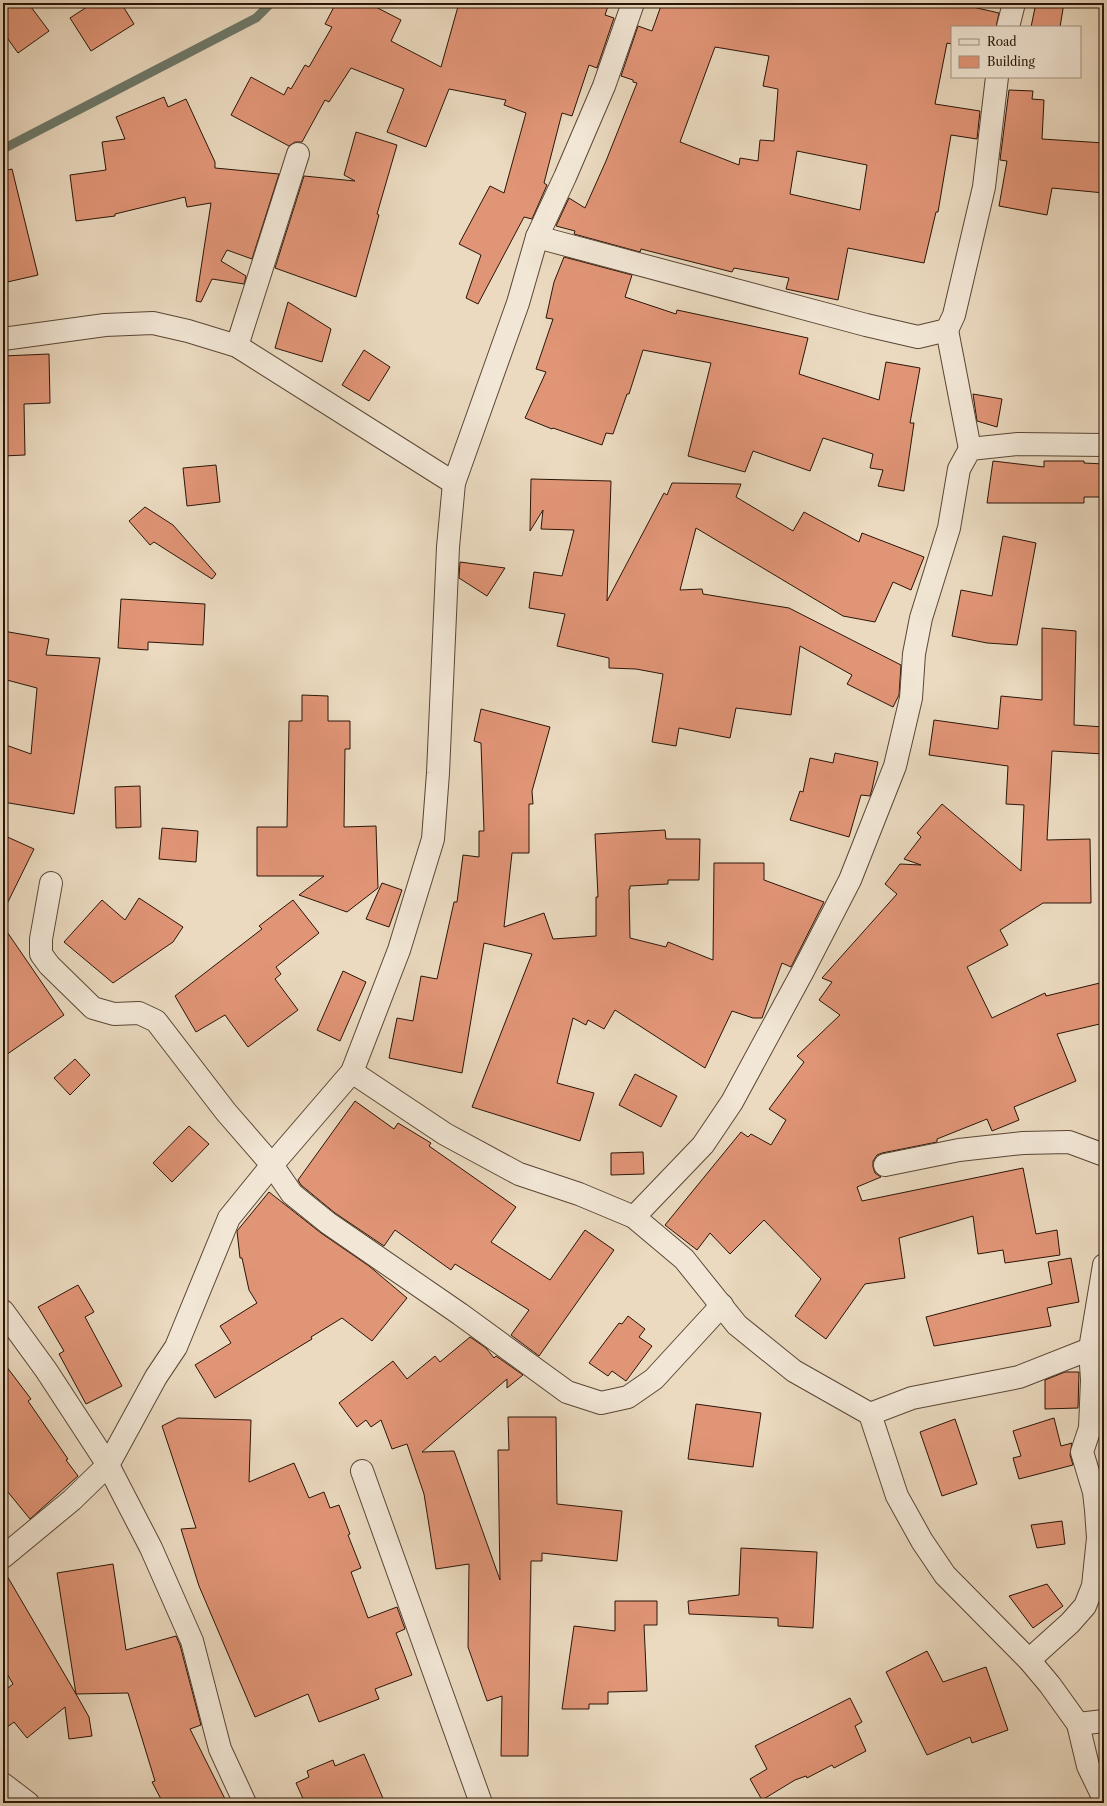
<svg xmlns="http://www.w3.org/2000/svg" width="1107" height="1806" font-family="'Libre Caslon Text',serif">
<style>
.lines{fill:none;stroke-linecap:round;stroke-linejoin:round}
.stream{stroke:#6d796b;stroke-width:9}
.building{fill:#e19577;stroke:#2a1507;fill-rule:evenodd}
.street-casing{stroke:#5a4635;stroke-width:24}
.street{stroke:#f2e7d6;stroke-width:22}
</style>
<rect width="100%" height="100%" fill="#ebdac0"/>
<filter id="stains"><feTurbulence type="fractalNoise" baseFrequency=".005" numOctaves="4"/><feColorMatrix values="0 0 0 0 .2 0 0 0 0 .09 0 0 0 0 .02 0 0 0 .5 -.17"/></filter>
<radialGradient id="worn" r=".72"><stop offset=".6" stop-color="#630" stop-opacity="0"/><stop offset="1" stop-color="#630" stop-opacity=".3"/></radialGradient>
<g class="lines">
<!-- stream -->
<polyline class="stream" points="3,149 256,18 271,3"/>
</g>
<!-- building -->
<g class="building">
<polygon points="3,3 28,3 49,31 18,53 3,32"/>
<polygon points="93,3 121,3 134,24 91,51 70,18"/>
<polygon points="336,3 368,3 401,20 391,41 441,67 459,3 609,3 605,15 614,18 597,68 589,65 572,116 562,113 544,183 547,185 532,219 524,217 478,304 466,298 481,255 459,244 490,186 504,193 526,113 504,105 506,100 449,89 426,147 387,132 404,89 351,68 329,102 325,100 302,142 295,142 289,146 231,115 251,77 284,95 288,87 291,89 305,65 309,67 332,27 325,24"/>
<path d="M662,3H955L999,13L996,27H952V44L947,43L935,104L980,111L977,139L951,135L938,212H936L924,263L848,248L838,300L786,289L789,278L734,268L732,272L641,249L640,252L574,234L575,231L556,226L569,198L585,208L606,161L637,83L633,82V80L621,76L638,26L652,31ZM715,47L769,56L763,86L778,89L774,141L760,140L758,161L740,158L739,165L680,142ZM797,151L867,165L860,210L790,194Z"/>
<polygon points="1036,3 1064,3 1060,27 1031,27"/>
<polygon points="1009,90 1033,91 1032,99 1044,100 1042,139 1104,143 1104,193 1052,188 1047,215 999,206 1007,161 1000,160"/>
<polygon points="164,97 168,107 186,99 215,162 215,168 279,174 252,259 227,250 221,261 246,276 244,284 212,279 201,302 196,301 211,203 187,207 185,197 115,214 115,216 76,221 70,175 106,170 102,142 125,139 116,117"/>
<polygon points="356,132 397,145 377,214 379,215 356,297 275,268 304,176 355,181 344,175"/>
<polygon points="12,169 38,275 3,283 3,171"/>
<polygon points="564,257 632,275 625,297 676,314 677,310 808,338 799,374 879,400 886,362 920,368 910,423 914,423 904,491 878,486 883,470 870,468 873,454 823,438 810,471 753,451 745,472 688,456 711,363 643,350 629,394 627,394 613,434 606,433 602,445 553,428 552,429 525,418 546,372 536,369 553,319 546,318 554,282"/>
<polygon points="288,302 331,329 322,362 275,348"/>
<polygon points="364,350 390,367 369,401 342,385"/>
<polygon points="49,354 50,403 24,404 25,455 3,456 3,356"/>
<polygon points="973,394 1002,399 997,427 977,421"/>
<polygon points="993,461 1044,467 1044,461 1084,461 1084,463 1104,464 1104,497 1084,497 1084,503 987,503"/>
<polygon points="216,465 220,502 187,506 183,468"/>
<polygon points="531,479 611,481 607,601 664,493 667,495 672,483 741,484 736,497 793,531 804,512 859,542 862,533 924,557 911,590 893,582 875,622 843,616 696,528 680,590 702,589 703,594 789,608 901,665 899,695 893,707 847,684 852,675 800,646 791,715 736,708 730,738 679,728 676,746 652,742 663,674 636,669 609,668 609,658 557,646 565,614 529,608 534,572 562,576 574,530 541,529 543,510 530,531"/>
<polygon points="145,507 173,525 216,574 212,579 154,542 150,545 129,521"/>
<polygon points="1003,536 1036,543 1017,645 987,643 952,636 961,590 992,596"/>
<polygon points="460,562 505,568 487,596 459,578"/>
<polygon points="121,599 205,604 203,645 148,642 148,650 118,648"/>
<polygon points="1042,628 1076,631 1074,725 1104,727 1104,754 1052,751 1047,840 1090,839 1091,903 1043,903 1000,930 1008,945 967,967 992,1018 1045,993 1046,996 1104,982 1104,1023 1057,1034 1076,1081 1014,1107 1019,1120 992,1131 987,1119 937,1139 937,1142 882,1153 877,1155 873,1161 873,1167 875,1173 881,1177 857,1187 862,1201 1023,1168 1036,1234 1057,1230 1060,1255 1005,1263 1003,1250 978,1254 973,1216 899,1238 905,1278 865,1284 826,1339 795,1316 821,1279 764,1220 730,1254 710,1233 697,1250 665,1225 741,1132 748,1137 751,1134 771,1145 786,1120 769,1109 804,1062 797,1056 840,1015 819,1000 832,982 822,978 897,894 885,884 900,864 921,865 904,859 921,837 917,833 942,804 1021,871 1024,805 1006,804 1008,766 929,755 934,720 998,729 1001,696 1042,700"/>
<polygon points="3,631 49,639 46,655 100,658 74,814 3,802 3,744 31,754 37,688 3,679"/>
<polygon points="302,695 328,696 328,721 350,721 350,749 345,749 344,827 376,826 378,888 347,912 299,895 324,876 257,876 257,827 287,827 289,721 302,721"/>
<polygon points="481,709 550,727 532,791 533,804 529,804 529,853 512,853 504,927 544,913 553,939 596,936 596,897 598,897 595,834 665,830 666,839 700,839 699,880 668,880 668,884 630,886 630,889 629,889 630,938 666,947 668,942 713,960 714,863 764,863 764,880 824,902 791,967 782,963 762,1018 753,1018 732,1011 705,1068 615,1010 604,1029 588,1020 586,1025 573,1018 557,1083 594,1093 580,1141 472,1107 532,954 484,943 462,1073 389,1058 397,1018 413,1021 421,976 437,979 454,902 457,902 463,855 479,857 479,831 484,831 481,743 474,741"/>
<polygon points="835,753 878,762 872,789 870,796 861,795 849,837 790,820 800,791 803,792 810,758 833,763"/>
<polygon points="140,786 141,827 116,828 115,787"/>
<polygon points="162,828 198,831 196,862 159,859"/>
<polygon points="3,835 34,849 3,912"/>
<polygon points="382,883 402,890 389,927 366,919"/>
<polygon points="139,898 183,927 173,942 113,983 64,942 102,900 125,920"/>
<polygon points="293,900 319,933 276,967 281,974 275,979 298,1010 248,1047 225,1015 196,1032 175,996 262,929 259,926"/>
<polygon points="3,926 64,1015 3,1057"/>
<polygon points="343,971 366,982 340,1041 317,1030"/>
<polygon points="75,1059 90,1075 70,1095 54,1078"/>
<polygon points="635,1074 677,1096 661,1127 619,1105"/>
<polygon points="355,1101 394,1129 398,1123 431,1143 429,1146 516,1207 491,1242 550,1280 585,1230 614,1250 539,1356 511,1335 529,1310 455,1264 451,1270 395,1230 384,1246 335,1213 301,1185 298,1180"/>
<polygon points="189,1126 209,1144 172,1182 153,1163"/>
<polygon points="643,1152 644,1174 611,1175 611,1153"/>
<polygon points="269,1192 321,1233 369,1266 407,1298 372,1341 342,1318 311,1337 312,1339 215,1398 195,1365 231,1343 220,1326 257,1303 249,1290 242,1258 240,1258 237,1231"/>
<polygon points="1071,1258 1079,1302 1047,1308 1051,1326 934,1346 926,1317 1052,1284 1048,1262"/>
<polygon points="78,1285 94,1312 85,1317 122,1386 86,1404 59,1354 64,1351 38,1307"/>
<polygon points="628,1316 645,1329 639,1337 652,1346 626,1381 612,1371 608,1376 589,1363 619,1323 622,1324"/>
<polygon points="470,1337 486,1348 494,1358 496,1356 523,1375 507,1388 507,1379 422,1452 454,1451 500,1580 498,1450 509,1450 508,1417 556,1417 557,1504 622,1511 617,1561 542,1553 542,1561 531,1561 528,1756 501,1756 502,1696 487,1701 468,1647 469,1564 436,1569 424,1494 407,1444 392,1449 381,1420 371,1427 366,1420 357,1427 339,1403 393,1361 407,1379 435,1356 440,1362"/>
<polygon points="3,1362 31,1399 28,1401 68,1459 66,1460 78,1476 30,1519 3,1486"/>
<polygon points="1065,1372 1079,1372 1078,1408 1045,1409 1045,1380"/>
<polygon points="696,1404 761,1413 753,1467 688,1459"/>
<polygon points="178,1418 251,1420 249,1482 294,1463 309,1498 324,1492 330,1508 339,1505 350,1534 348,1535 361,1568 351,1572 368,1618 397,1607 405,1629 396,1633 412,1675 375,1689 379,1699 319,1722 308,1694 255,1717 199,1586 181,1529 196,1528 162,1426"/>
<polygon points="1054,1418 1061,1446 1072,1443 1070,1455 1073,1465 1019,1479 1013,1458 1021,1456 1013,1431"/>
<polygon points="955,1419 977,1484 942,1496 920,1432"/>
<polygon points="1062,1521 1065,1544 1037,1548 1031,1525"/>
<polygon points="741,1548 817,1552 813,1628 778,1626 778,1618 689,1614 688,1601 739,1595"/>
<polygon points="113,1564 126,1650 176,1636 180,1645 201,1725 190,1729 227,1803 163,1803 152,1782 155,1781 128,1693 76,1694 89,1717 92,1736 69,1739 65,1707 27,1738 14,1722 3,1730 3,1692 13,1684 3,1667 3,1569 76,1694 57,1573"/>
<polygon points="1047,1584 1063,1606 1033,1628 1009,1596"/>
<polygon points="615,1601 657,1601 657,1625 644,1625 647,1691 608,1692 608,1704 589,1704 589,1709 562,1709 574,1626 615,1631"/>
<polygon points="927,1651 943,1682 986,1667 1008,1730 972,1743 970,1737 927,1755 886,1672"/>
<polygon points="850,1698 862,1722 855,1726 866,1751 834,1768 832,1765 807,1778 806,1776 795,1780 762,1800 750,1779 767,1769 755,1746"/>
<polygon points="364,1754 385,1803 305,1803 296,1783 309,1777 307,1771 333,1760 335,1766"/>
</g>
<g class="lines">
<!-- street casing -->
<g class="street-casing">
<g id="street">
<polyline points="1008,27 1014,3"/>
<polyline points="537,237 866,325 918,337 947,330 954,315 984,187 997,77"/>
<polyline points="947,330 970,449"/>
<polyline points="3,339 105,325 153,323 188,331 237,346 454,483"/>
<polyline points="237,346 298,154"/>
<polyline points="51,883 41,939 41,954 49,965 93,1008 114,1014 139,1013 156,1021 226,1112 272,1165 292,1194 328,1223 460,1314 567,1392 601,1403 628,1397 654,1379 722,1305"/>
<polyline points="352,1072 445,1134 519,1174 579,1194 634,1217 684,1259 737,1325 794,1371 870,1414 897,1496 922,1541 945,1575 1029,1660 1050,1685 1078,1724 1088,1766 1104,1799"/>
<polyline points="885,1165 959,1150 1023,1143 1069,1142 1104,1155"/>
<polyline points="634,1217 703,1145 732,1102 803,971 850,880 895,766 911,698 914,654 921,618 949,528 959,469 970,449 1018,444 1104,445"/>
<polyline points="3,1311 46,1370 108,1465 151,1548 192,1641 220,1749 245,1803"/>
<polyline points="870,1414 912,1398 1019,1377 1090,1349"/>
<polyline points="362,1471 481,1803"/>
<polyline points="3,1557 72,1500 108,1465 156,1377 176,1347 229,1218 272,1165 352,1072 399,950 433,839 438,773 448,547 454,483 518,303 537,237 565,177 604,86 633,3"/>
<polyline points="1029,1660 1070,1623 1085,1606 1093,1586 1098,1538 1096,1510 1094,1492 1082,1452 1090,1428 1092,1380 1090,1349 1104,1265"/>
<polyline points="1078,1724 1104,1721"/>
<polyline points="3,1784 28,1803"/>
</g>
</g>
<!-- street -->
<use href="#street" class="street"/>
</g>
<!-- margin -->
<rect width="1107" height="1806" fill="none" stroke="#ebdac0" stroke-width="16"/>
<rect x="4" y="4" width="1099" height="1798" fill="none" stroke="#2a1507" stroke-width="2"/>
<rect x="8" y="8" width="1091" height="1790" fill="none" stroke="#2a1507"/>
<!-- legend -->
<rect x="951" y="26" width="130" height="52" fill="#f2e7d6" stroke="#a29383"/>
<rect x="959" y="39" width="20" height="6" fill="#f2e7d6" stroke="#a29383"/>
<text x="987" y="46" font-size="12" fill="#2a1507">Road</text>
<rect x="959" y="56" width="20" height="12" fill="#e19577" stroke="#a29383"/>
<text x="987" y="66" font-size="12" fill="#2a1507">Building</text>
<rect width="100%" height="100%" filter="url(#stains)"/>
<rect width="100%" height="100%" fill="url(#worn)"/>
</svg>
